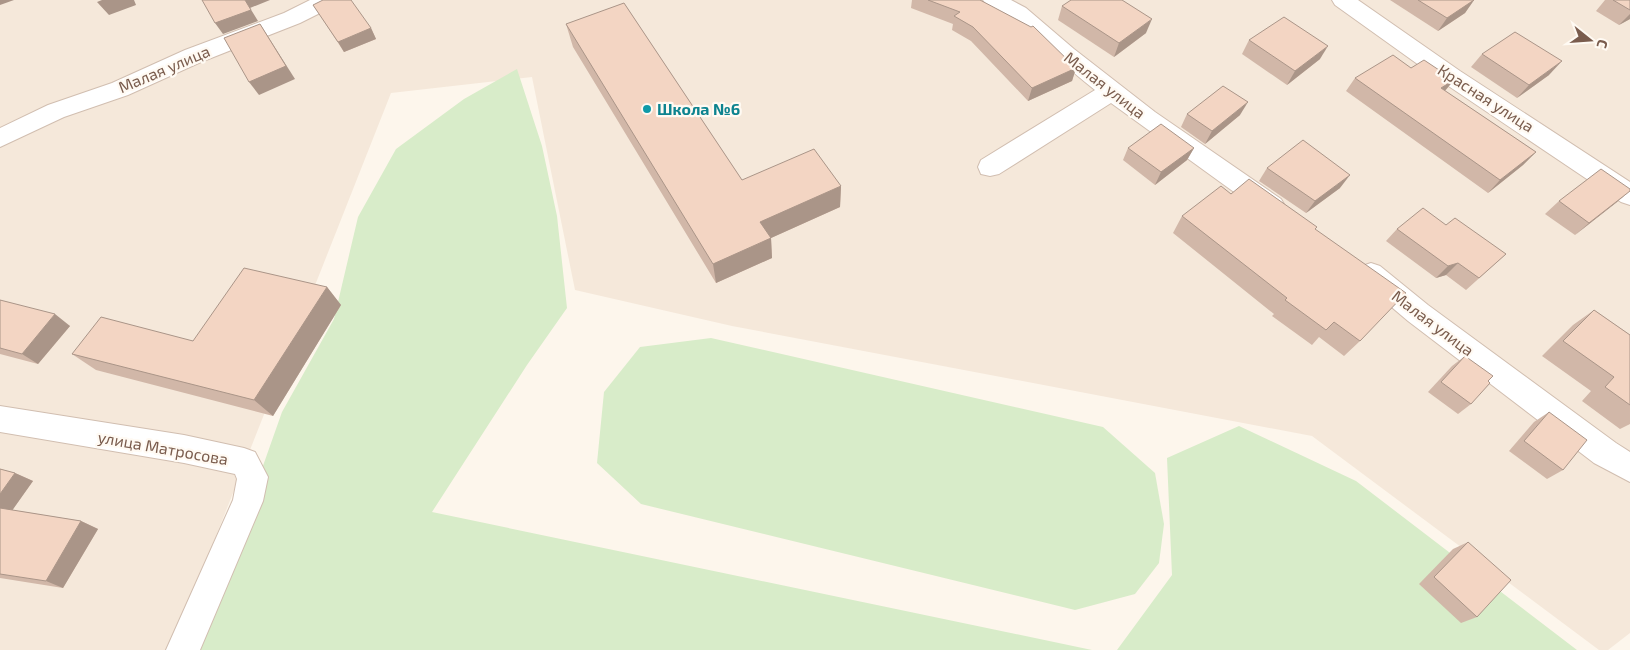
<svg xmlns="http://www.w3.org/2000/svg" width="1630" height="650" font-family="'Exo 2',sans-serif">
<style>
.residential{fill:#f5e8da}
.green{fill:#d8ecc9}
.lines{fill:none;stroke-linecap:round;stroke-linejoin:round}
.minor-casing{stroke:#d1beb0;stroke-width:2}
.minor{fill:#fff;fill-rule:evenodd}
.wall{fill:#d1b7a8}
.shaded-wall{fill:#aa9588}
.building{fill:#f3d5c3;stroke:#aa9588}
.culture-dot{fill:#0f9aa8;stroke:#fffaf3;stroke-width:2}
.labels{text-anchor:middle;stroke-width:4.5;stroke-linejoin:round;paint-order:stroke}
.street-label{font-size:16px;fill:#7a5c4d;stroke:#fffaf3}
.culture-label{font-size:16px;font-weight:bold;fill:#0d838f;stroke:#fffaf3;text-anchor:start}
</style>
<rect width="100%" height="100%" fill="#fdf6ec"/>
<!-- residential -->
<polygon class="residential" points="0,0 1630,0 1630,633 1608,650 1599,650 1312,436 732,326 575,290 532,77 391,93 171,650 0,650"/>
<!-- green -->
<g class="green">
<polygon points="517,69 542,146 557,216 567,308 527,365 432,512 1092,650 195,650 210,616 282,412 334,319 358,217 396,149 464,99"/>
<polygon points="711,338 1103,427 1155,473 1164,524 1159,563 1135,594 1075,610 641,504 597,463 604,392 640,347"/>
<polygon points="1239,426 1356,481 1577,650 1117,650 1172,575 1167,458"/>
</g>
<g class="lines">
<!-- minor casing -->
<g class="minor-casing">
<g id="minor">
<polygon points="310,0 339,0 336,5 300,23 201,62 128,95 64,117 0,147 0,128 48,105 112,83 185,50 284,13"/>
<path d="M983,0H1011L1026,8L1074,49L1155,112L1281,199L1285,206L1281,213L1272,216L1263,213L1111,103L999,174L990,176L981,174L978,167L981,160L1095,90C1067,68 1040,42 1012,20C1003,12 989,10 983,0Z"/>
<polygon points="1332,0 1358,0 1460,71 1630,182 1630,205 1621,202 1444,83 1335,5"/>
<polygon points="1371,263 1380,266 1428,305 1616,443 1630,452 1630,482 1594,463 1408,321 1362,282 1358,274 1362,266"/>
<polygon points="0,406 184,435 244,448 255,452 268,477 263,501 200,650 166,650 233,500 237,479 235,474 184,463 0,432"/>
</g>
</g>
<!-- minor -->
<use href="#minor" class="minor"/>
</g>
<!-- wall -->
<g class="wall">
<polygon points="912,0 980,0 1076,68 1072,81 1028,101 971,41 952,30 953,24 911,8"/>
<polygon points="1390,0 1474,0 1465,13 1438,31"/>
<polygon points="1605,0 1630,0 1630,19 1619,25 1596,11"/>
<polygon points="313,5 371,28 376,39 344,52 320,15"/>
<polygon points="1062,6 1146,33 1114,57 1058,20"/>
<polygon points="566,24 742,180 841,186 840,207 771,238 772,258 716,283 573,47"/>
<polygon points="1249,40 1320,59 1287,85 1242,54"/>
<polygon points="1482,54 1549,75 1517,98 1471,67"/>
<polygon points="1411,68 1454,80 1445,91 1536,152 1523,165 1488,193 1346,91 1355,78"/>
<polygon points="1187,114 1240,115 1205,144 1181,127"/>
<polygon points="1128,148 1194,148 1187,160 1155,185 1123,160"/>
<polygon points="1267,168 1340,188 1306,213 1259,181"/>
<polygon points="1231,194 1315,229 1360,341 1344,356 1319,337 1312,345 1272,316 1274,314 1173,233 1182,216"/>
<polygon points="1559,201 1617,202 1575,235 1545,214"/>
<polygon points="1446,225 1506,254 1466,290 1446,275 1436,278 1386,241 1397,229"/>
<polygon points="327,287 341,305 273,416 96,370 72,354 193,341"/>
<polygon points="0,300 70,326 38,364 0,354"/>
<polygon points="1594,310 1630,335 1630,424 1620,429 1582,401 1591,391 1542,356 1573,325"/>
<polygon points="1465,356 1488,381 1471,404 1458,414 1428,392 1452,366"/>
<polygon points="1549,412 1563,470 1547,479 1509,451 1534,422"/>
<polygon points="0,469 15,473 33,481 12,510 81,521 98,529 63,588 0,578"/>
<polygon points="1468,542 1477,617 1461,623 1419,584 1453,549"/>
</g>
<!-- shaded-wall -->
<g class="shaded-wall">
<polygon points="0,0 14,0 0,5"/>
<polygon points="102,0 134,0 136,5 109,15 97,2"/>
<polygon points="245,0 270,0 250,8 258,21 223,34 215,23"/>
<polygon points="1474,0 1465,13 1438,31 1447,18"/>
<polygon points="1630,14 1630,19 1619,25"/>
<polygon points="1152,19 1146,33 1114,57 1119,43"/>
<polygon points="260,24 295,79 259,95 249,82"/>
<polygon points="371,28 376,39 344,52 338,42"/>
<polygon points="1328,46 1320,59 1287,85 1295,71"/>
<polygon points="1562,61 1549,75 1517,98 1529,85"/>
<polygon points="1076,68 1072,81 1028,101 1032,88"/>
<polygon points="1454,80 1443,93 1441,88"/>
<polygon points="1248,102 1240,115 1205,144 1212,131"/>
<polygon points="1194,148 1187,160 1155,185 1161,172"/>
<polygon points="1536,152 1523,165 1488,193 1500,180"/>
<polygon points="1350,175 1340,188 1306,213 1315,201"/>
<polygon points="841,186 840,207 771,238 772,258 716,283 713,264 760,222"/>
<polygon points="1630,191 1617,202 1575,235 1589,223"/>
<polygon points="1458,263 1446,275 1436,278 1448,266"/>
<polygon points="327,287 341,305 273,416 254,400"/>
<polygon points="55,314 70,326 38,364 22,354"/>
<polygon points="15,473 33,481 9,515 0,511 0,494"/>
<polygon points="81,521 98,529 63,588 46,581"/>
</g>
<!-- building -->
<g class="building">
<polygon points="202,0 245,0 251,10 215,23"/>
<polygon points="323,0 351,0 371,28 338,42 313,5"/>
<polygon points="928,0 980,0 1031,27 1033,26 1076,68 1032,88 973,27 954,16 960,12"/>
<polygon points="1071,0 1122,0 1152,19 1119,43 1062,6"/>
<polygon points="1418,0 1474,0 1447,18"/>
<polygon points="1613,0 1630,0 1630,10"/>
<polygon points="624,3 742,180 814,149 841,186 760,222 771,238 713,264 566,24"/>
<polygon points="1284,17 1328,46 1295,71 1249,40"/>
<polygon points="260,24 286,66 249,82 224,38"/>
<polygon points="1515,32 1562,61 1529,85 1482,54"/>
<polygon points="1393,55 1411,68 1424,60 1454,80 1441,88 1536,152 1500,180 1355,78"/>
<polygon points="1223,86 1248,102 1212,131 1187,114"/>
<polygon points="1161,124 1194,148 1161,172 1128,148"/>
<polygon points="1303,140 1350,175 1315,201 1267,168"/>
<polygon points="1601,169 1630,189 1630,191 1589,223 1559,201"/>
<polygon points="1249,179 1317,227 1315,229 1406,293 1360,341 1334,322 1326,330 1285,300 1287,298 1182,216 1221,186 1231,194"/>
<polygon points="1423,208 1446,225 1455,218 1506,254 1479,278 1458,263 1448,266 1397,229"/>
<polygon points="244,268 327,287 254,400 72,354 101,317 193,341"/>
<polygon points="0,300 55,314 22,354 0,348"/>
<polygon points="1594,310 1630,335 1630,405 1605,387 1614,377 1563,341"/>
<polygon points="1465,356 1493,376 1488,381 1490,383 1471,404 1441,382"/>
<polygon points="1549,412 1587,440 1563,470 1524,441"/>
<polygon points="0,469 15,473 0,494"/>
<polygon points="0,508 81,521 46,581 0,574"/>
<polygon points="1468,542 1511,580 1477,617 1434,577"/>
</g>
<!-- markers -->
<circle class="culture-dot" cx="647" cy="109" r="5"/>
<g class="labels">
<!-- street labels -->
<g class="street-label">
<text transform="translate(164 69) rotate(-23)" y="6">Малая улица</text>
<text transform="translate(1105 85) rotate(38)" y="6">Малая улица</text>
<text transform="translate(1486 98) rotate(33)" y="6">Красная улица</text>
<text transform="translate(1433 323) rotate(37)" y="6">Малая улица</text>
<text transform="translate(163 448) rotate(10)" y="6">улица Матросова</text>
</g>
<!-- culture labels -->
<g class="culture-label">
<text x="657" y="115">Школа №6</text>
</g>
</g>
<!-- north arrow -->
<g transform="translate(1590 40) rotate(107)" stroke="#fffaf3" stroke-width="4" paint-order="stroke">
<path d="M0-4L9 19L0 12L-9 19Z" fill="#7a5c4d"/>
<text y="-8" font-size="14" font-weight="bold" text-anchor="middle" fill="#7a5c4d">С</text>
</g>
</svg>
